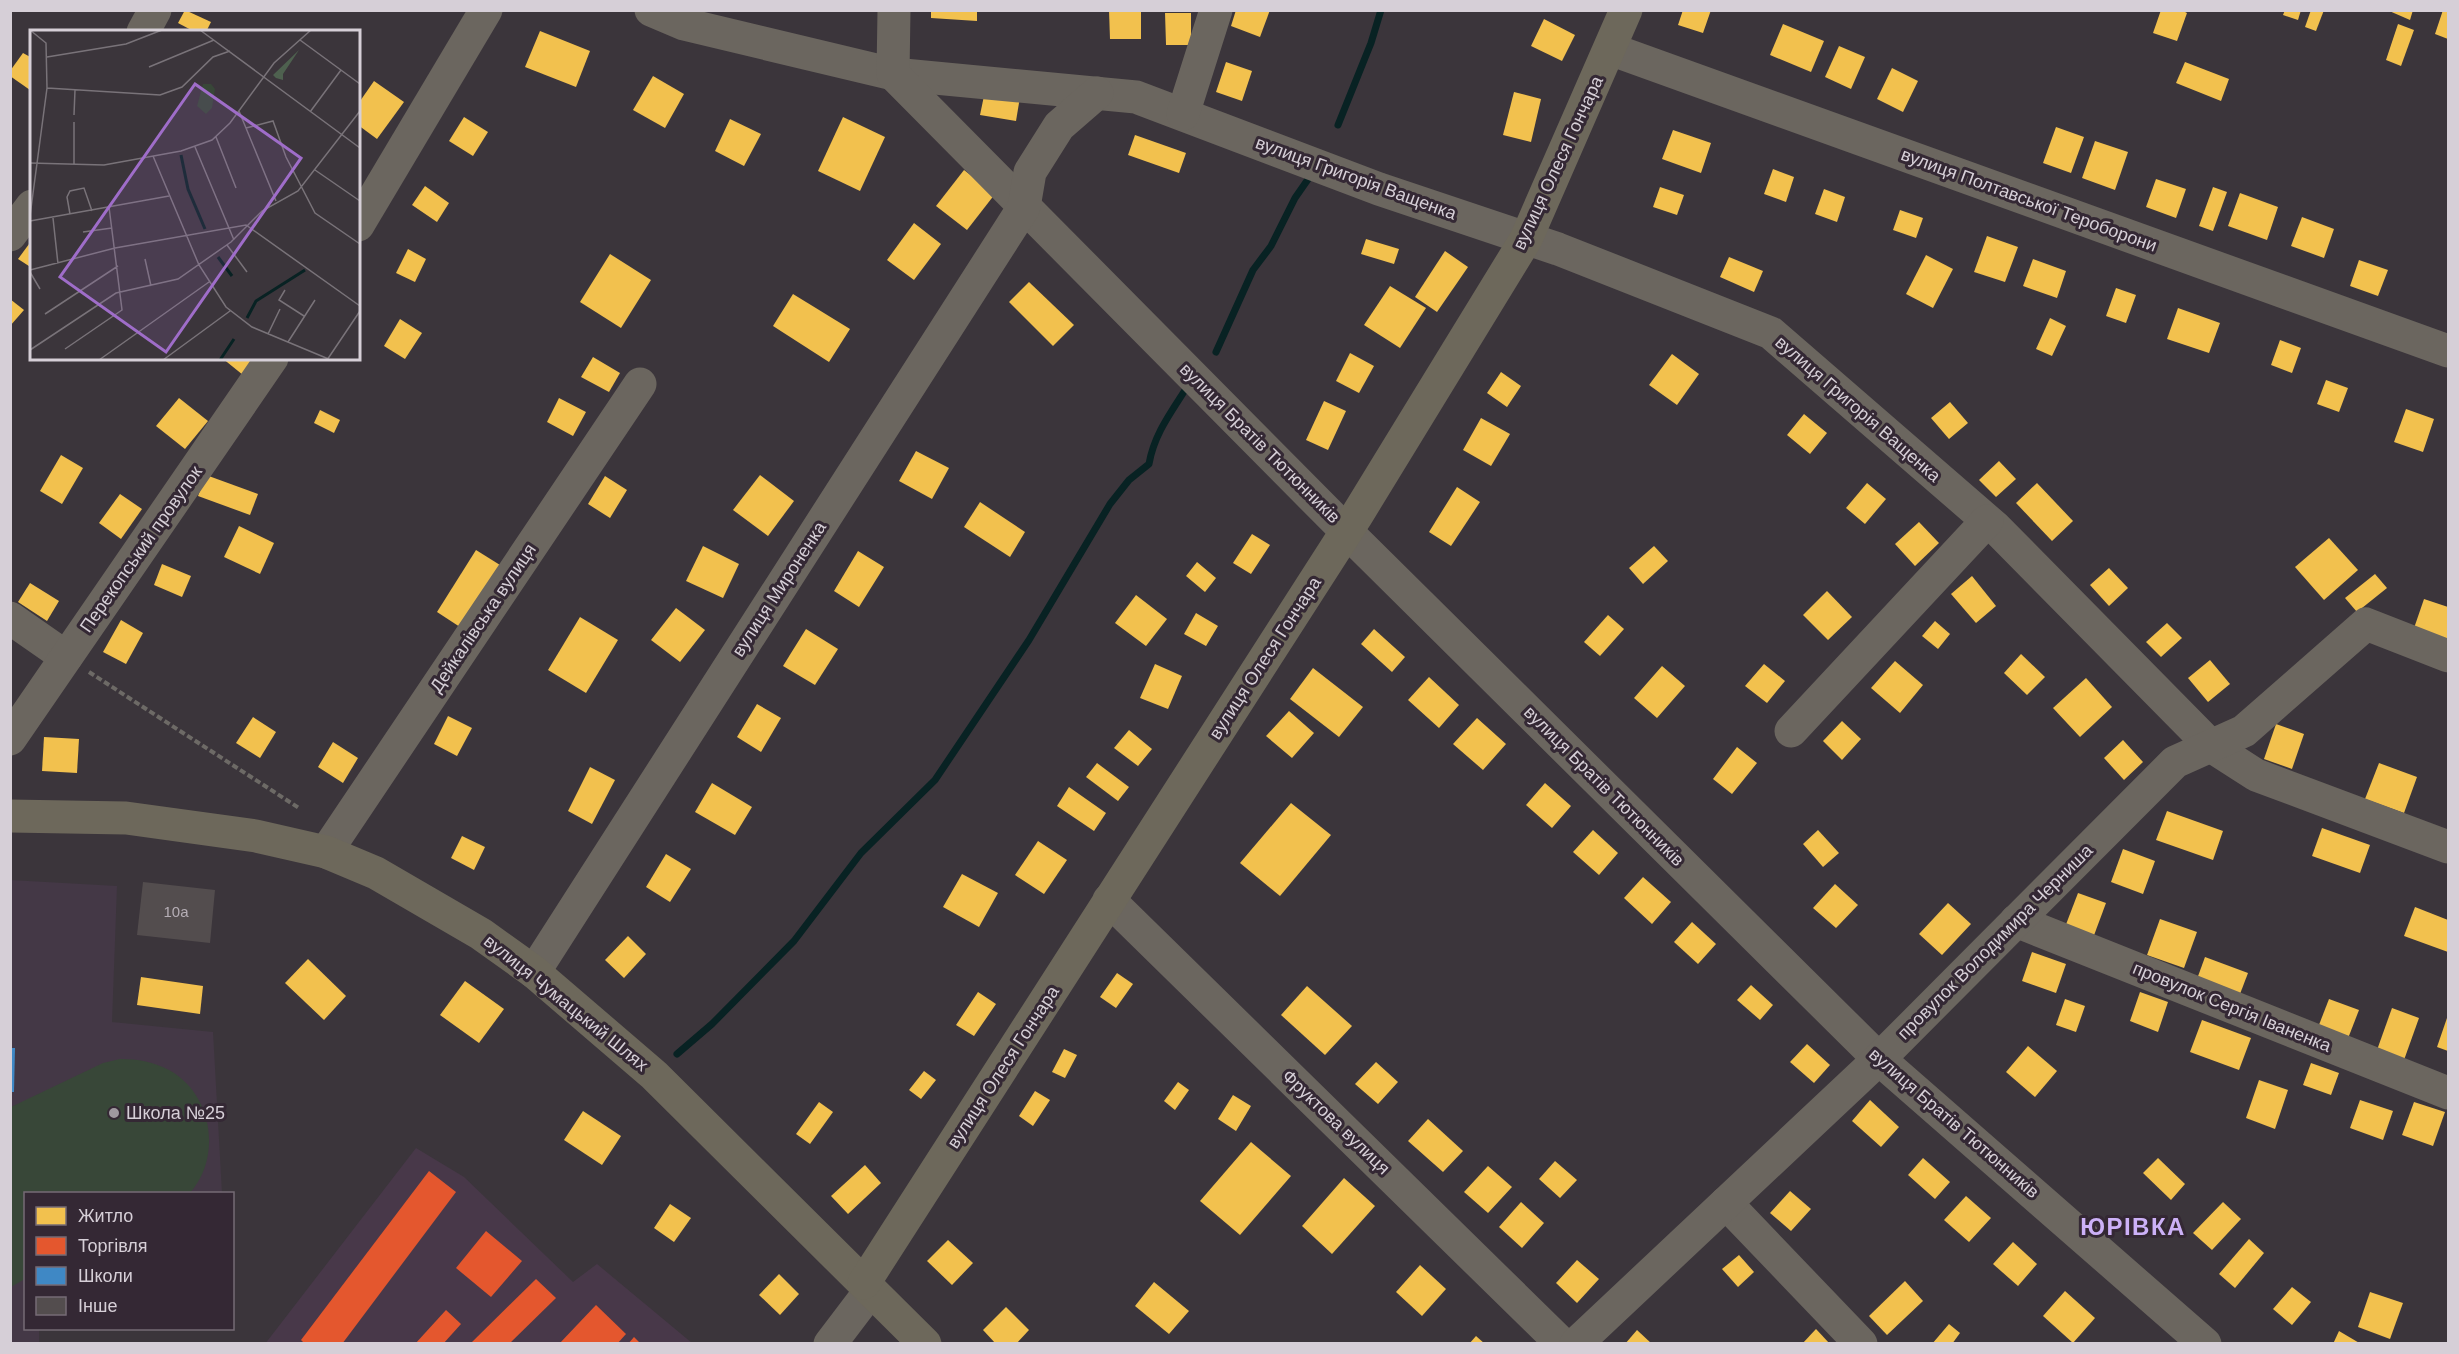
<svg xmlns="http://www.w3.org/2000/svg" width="2459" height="1354" font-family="Arial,sans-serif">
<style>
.built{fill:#483849}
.education{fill:#443846}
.green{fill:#384738}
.homes{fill:#f2c14e}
.shops{fill:#e4572e}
.schools{fill:#3f88c5}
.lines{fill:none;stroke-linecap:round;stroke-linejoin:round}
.stream{stroke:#082223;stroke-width:7}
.building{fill:#534d4e}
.path{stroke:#6d6a66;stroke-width:4;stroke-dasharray:6 3;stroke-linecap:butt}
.minor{stroke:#6b665f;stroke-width:33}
.major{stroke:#6d685b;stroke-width:33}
.poi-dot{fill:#a099a0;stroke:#342834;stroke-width:2}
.labels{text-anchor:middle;stroke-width:6;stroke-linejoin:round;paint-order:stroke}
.number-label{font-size:15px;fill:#b5aeb5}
.street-label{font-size:18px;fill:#d6cfd7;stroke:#342834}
.poi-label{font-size:18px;fill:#d6cfd7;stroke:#342834;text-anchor:start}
.district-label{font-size:24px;font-weight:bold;letter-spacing:1.5px;fill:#ccb1f7;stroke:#342834}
.inset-river{fill:none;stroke:#082223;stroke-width:3}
.inset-road{fill:none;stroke:#797379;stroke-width:1.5}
.view{fill:#9f6dc9;fill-opacity:0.15;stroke:#9f6dc9;stroke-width:3}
.inset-edge{fill:none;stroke:#d6cfd7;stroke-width:3}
</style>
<rect width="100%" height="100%" fill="#3b353b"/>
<!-- built -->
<polygon class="built" points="416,1148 464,1177 573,1282 597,1264 692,1343 265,1344"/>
<!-- education -->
<polygon class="education" points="10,880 117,886 112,1022 213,1032 222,1193 26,1194 26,1328 39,1329 39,1343 11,1343"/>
<!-- green -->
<path class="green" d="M120,1059C138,1059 154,1062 169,1070C213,1094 222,1157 190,1193L26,1194L25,1279L11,1287V1107L103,1063Z"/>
<!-- homes -->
<g class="homes">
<polygon points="185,10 211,22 206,32 195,32 178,23"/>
<polygon points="931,10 977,10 977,21 931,18"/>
<polygon points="1109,10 1141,10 1141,39 1110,39"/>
<polygon points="1236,10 1270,10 1260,37 1231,26"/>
<polygon points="1683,10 1711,10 1703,33 1678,25"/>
<polygon points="2161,10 2181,10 2187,13 2177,41 2153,33"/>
<polygon points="2285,10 2301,10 2298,20 2283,15"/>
<polygon points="2311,10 2324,10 2316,31 2305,27"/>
<polygon points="2387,10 2413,10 2410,20"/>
<polygon points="2443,10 2448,10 2448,39 2435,34"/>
<polygon points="1165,13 1191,13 1191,45 1166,45"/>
<polygon points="1544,19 1575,35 1562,61 1531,46"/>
<polygon points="1783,24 1824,41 1811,72 1770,55"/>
<polygon points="2398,24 2414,30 2401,66 2386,60"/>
<polygon points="540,31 590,51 576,87 525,67"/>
<polygon points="1839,46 1865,57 1851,89 1825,77"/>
<polygon points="23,53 32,58 30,90 10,76 10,71"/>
<polygon points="1226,62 1252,71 1242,101 1216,92"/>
<polygon points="2185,62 2229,79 2221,101 2176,83"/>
<polygon points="1892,68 1918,81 1903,112 1877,99"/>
<polygon points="653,76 684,94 665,128 633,110"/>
<polygon points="374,81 404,102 377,139 358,125 358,104"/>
<polygon points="985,91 1020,97 1016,121 980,115"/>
<polygon points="1514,92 1541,99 1531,142 1503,135"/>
<polygon points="464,117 488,132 473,156 449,141"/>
<polygon points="843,117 885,137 860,191 818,171"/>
<polygon points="730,119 761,134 744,166 715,151"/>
<polygon points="2056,127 2084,137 2071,173 2043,163"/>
<polygon points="1673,130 1711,143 1701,173 1662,159"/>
<polygon points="1135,135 1186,153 1179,173 1128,155"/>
<polygon points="2095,141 2128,152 2115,190 2082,178"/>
<polygon points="1773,169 1794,177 1786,202 1764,194"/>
<polygon points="964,170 995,194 967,230 936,206"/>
<polygon points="2156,179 2186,189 2176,218 2146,207"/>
<polygon points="425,186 449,203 437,222 412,205"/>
<polygon points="1660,187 1684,195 1677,215 1653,207"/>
<polygon points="2213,187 2227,192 2213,231 2199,226"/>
<polygon points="1824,189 1845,197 1837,222 1815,214"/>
<polygon points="2240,193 2278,207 2267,240 2228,226"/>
<polygon points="1900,210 1923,218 1916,238 1893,230"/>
<polygon points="2302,217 2334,229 2324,258 2291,246"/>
<polygon points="914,223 941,244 914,280 887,260"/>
<polygon points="1987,236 2018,247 2005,282 1974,272"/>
<polygon points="1366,239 1399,249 1394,264 1361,254"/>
<polygon points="32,240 32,268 18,259"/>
<polygon points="408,249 426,259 415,282 396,273"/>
<polygon points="1445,251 1468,267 1437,312 1415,297"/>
<polygon points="610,254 651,280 621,328 580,302"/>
<polygon points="1926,255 1953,269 1933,308 1906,294"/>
<polygon points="1729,257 1763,271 1754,292 1720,277"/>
<polygon points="2033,259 2066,271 2057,298 2023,286"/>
<polygon points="2359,260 2388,270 2378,296 2350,286"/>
<polygon points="1029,282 1074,325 1053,346 1009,302"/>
<polygon points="1390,286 1426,308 1400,348 1364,325"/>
<polygon points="2116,288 2136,295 2126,323 2106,316"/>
<polygon points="793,294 850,329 829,362 773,326"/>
<polygon points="10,299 24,310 10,326"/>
<polygon points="2178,308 2220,323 2209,353 2167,339"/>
<polygon points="2050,318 2066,326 2052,356 2036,349"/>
<polygon points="400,319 422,333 405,359 384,346"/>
<polygon points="2280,340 2301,348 2292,373 2271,365"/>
<polygon points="1350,353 1374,366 1359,393 1336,381"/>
<polygon points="1672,354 1699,374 1677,405 1649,385"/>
<polygon points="593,357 620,373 609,392 581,377"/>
<polygon points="222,358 255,358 243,375"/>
<polygon points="1501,372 1521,386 1507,407 1487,393"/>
<polygon points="2326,380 2348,388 2339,412 2317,404"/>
<polygon points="179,398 208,421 185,449 156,426"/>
<polygon points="559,398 586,412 573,436 547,422"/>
<polygon points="1324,401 1346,411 1328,450 1306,440"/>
<polygon points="1950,402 1968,423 1949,439 1931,418"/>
<polygon points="2406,409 2434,419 2423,452 2394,442"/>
<polygon points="320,410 340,420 334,433 314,423"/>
<polygon points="1804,414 1827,433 1810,454 1787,435"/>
<polygon points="1481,418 1510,434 1491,466 1463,450"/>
<polygon points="916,451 949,468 932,499 899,481"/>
<polygon points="61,455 83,468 62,504 40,491"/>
<polygon points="1999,461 2016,479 1996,497 1979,480"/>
<polygon points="206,475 258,494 250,515 198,496"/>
<polygon points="760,475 794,501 768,536 733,510"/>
<polygon points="605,476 627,490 610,518 588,504"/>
<polygon points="1867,483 1886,499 1865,524 1846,508"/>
<polygon points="2037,483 2073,521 2052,541 2016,503"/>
<polygon points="1457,487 1480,502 1451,546 1429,532"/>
<polygon points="120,494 142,509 121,539 99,523"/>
<polygon points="980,502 1025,532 1010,557 964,527"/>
<polygon points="1919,522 1939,543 1915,566 1895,544"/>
<polygon points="239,526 274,543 260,574 224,557"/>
<polygon points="1252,534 1270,545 1251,574 1233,563"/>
<polygon points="2329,538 2358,570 2324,600 2295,567"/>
<polygon points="703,546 739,564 723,598 686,581"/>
<polygon points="1654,546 1668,561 1643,584 1629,568"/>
<polygon points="476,550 500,565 460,627 437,612"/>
<polygon points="858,551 884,567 859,607 834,591"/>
<polygon points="1197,562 1216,578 1205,592 1186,576"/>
<polygon points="162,564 191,576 182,597 154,585"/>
<polygon points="2109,568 2128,588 2109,606 2090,585"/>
<polygon points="2375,574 2387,588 2357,612 2345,598"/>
<polygon points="1972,576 1996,606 1976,623 1951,594"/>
<polygon points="30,583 59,601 47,621 18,602"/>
<polygon points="1827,591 1852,617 1828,640 1803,615"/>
<polygon points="1136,595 1167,619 1146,646 1115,623"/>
<polygon points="2424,599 2448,607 2448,644 2413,631"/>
<polygon points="676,608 705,630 680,662 651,640"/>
<polygon points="1196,613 1218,626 1206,646 1184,634"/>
<polygon points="1608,615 1624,629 1600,656 1584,642"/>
<polygon points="580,617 618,640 586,693 548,670"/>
<polygon points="121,620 143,633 126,664 103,652"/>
<polygon points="1935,621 1950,634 1938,649 1922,636"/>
<polygon points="2167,623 2182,638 2161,657 2146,642"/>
<polygon points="806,629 838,649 815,685 783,666"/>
<polygon points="1374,629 1405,657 1392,672 1361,644"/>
<polygon points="2021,654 2045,677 2027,695 2004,673"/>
<polygon points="2210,660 2230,684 2208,702 2188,678"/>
<polygon points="1895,661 1923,685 1900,713 1871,688"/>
<polygon points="1155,664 1182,676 1168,709 1140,698"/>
<polygon points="1764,664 1785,681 1767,703 1745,686"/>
<polygon points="1662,666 1685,686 1657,718 1634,698"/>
<polygon points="1313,668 1363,707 1339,737 1290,699"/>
<polygon points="1429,677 1459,705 1439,728 1408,700"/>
<polygon points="2086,678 2112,707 2080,737 2053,708"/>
<polygon points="757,704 781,718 761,752 737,737"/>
<polygon points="1289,711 1314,733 1292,758 1266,736"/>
<polygon points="448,716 472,728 457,756 434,744"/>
<polygon points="253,717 276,732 260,758 236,743"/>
<polygon points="1477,718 1506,744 1483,770 1453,744"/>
<polygon points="1842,721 1861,739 1842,760 1823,741"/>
<polygon points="2276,724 2304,734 2292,769 2264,759"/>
<polygon points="1129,730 1152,749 1138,766 1114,748"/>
<polygon points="44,737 79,739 77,773 42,771"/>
<polygon points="2123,740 2143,762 2124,780 2104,758"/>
<polygon points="333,742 358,758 343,783 318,767"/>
<polygon points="1737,747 1757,763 1732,794 1713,779"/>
<polygon points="1097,763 1129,787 1118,801 1086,777"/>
<polygon points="2379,763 2417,777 2404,813 2365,799"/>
<polygon points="590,767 615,780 592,824 568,811"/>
<polygon points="712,783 752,807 735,835 695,812"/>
<polygon points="1545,783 1571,806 1552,828 1526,805"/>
<polygon points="1069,787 1106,813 1094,831 1057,806"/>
<polygon points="1291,803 1331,835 1280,896 1240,863"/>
<polygon points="2167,811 2223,831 2213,860 2156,840"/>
<polygon points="2322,828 2370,845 2360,873 2312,856"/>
<polygon points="1593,830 1618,853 1599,875 1573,852"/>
<polygon points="1818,830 1839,853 1823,867 1803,844"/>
<polygon points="462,836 485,847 474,870 451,858"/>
<polygon points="1038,841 1067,860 1044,894 1015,875"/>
<polygon points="2123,849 2155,861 2143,894 2111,882"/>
<polygon points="666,854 691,869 670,902 646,887"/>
<polygon points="962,874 998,893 979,927 943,907"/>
<polygon points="1643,877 1671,902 1652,924 1624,898"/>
<polygon points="1835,884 1858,905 1836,928 1813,908"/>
<polygon points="2078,893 2106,903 2093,938 2065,927"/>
<polygon points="1948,903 1971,924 1942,955 1919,934"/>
<polygon points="2415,907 2448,920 2448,952 2404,936"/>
<polygon points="2160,919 2197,932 2184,968 2147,955"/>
<polygon points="1692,922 1716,944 1698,964 1674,942"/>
<polygon points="628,936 646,954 624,978 605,960"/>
<polygon points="2032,952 2066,964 2056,993 2022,981"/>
<polygon points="2205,957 2248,973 2240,994 2197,979"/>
<polygon points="308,959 346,996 324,1020 285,983"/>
<polygon points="1117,973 1133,984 1116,1008 1100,997"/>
<polygon points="141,977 203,986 200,1014 137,1005"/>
<polygon points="465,981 504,1009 479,1043 440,1015"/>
<polygon points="1751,985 1773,1005 1760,1020 1737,1000"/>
<polygon points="1307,986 1352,1026 1325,1055 1281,1015"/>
<polygon points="978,992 996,1004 974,1036 956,1025"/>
<polygon points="2140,992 2168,1002 2158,1032 2130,1021"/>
<polygon points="2065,999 2085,1006 2076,1032 2056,1025"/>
<polygon points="2329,999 2359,1010 2347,1041 2317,1030"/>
<polygon points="2392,1008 2419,1018 2404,1060 2377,1050"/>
<polygon points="2448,1015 2448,1051 2437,1047"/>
<polygon points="2202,1020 2251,1038 2239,1070 2190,1052"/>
<polygon points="1807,1044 1830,1065 1814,1083 1790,1062"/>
<polygon points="2028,1046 2057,1071 2035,1097 2006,1072"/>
<polygon points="1064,1049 1077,1055 1065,1078 1052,1072"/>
<polygon points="1376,1062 1398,1082 1378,1104 1355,1084"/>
<polygon points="2311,1063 2339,1073 2331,1095 2303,1085"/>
<polygon points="924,1071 936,1080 921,1099 909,1090"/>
<polygon points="2259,1080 2288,1090 2275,1129 2246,1118"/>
<polygon points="1178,1082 1189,1090 1175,1110 1164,1101"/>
<polygon points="1035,1091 1050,1100 1033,1126 1019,1116"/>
<polygon points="1233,1095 1251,1106 1236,1131 1218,1119"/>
<polygon points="1870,1100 1899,1127 1881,1147 1852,1121"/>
<polygon points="2360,1100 2393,1111 2383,1140 2350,1128"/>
<polygon points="819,1102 833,1112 810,1144 796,1134"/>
<polygon points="2414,1102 2445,1112 2433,1146 2402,1135"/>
<polygon points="583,1111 621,1136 602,1165 564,1140"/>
<polygon points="1428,1119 1463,1151 1443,1172 1408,1141"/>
<polygon points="1251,1142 1291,1176 1240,1235 1200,1201"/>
<polygon points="1923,1158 1950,1182 1935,1199 1908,1175"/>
<polygon points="2158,1158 2185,1184 2171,1200 2143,1173"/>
<polygon points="1555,1161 1577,1180 1560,1198 1539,1179"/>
<polygon points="865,1165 881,1183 848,1214 831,1196"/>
<polygon points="1488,1166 1512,1187 1488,1213 1464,1192"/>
<polygon points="1344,1178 1375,1206 1332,1254 1302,1226"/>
<polygon points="1790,1191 1811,1209 1791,1231 1770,1213"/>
<polygon points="1966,1196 1991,1218 1969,1242 1944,1220"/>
<polygon points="1521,1202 1544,1223 1522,1248 1499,1227"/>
<polygon points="2223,1202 2241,1219 2212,1250 2193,1233"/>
<polygon points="670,1204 691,1218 674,1242 654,1228"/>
<polygon points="2249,1239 2264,1253 2235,1288 2219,1274"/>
<polygon points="948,1240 973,1263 952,1285 927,1261"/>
<polygon points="2013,1242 2037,1264 2018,1286 1993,1264"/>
<polygon points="1739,1255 1754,1272 1738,1287 1722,1269"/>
<polygon points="1577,1260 1599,1279 1577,1303 1556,1283"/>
<polygon points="1420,1265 1446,1289 1422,1316 1396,1292"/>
<polygon points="779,1274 799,1294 780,1315 759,1295"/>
<polygon points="1905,1281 1923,1301 1887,1335 1869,1316"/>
<polygon points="1154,1282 1189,1311 1169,1334 1135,1306"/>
<polygon points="2292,1287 2311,1302 2292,1325 2273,1309"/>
<polygon points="2065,1291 2095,1318 2073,1343 2043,1316"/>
<polygon points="2370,1292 2403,1303 2390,1339 2358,1327"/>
<polygon points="1006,1307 1029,1330 1016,1344 996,1344 983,1330"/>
<polygon points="1949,1324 1960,1333 1952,1344 1932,1344"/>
<polygon points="1816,1329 1830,1344 1802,1344"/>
<polygon points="1637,1330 1652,1344 1625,1344"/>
<polygon points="2339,1331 2361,1344 2333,1344"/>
<polygon points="1476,1336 1485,1344 1469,1344"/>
</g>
<!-- shops -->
<g class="shops">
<polygon points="429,1171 456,1192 342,1344 305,1344 301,1340"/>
<polygon points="486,1231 522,1261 491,1297 456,1268"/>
<polygon points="536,1279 556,1298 509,1344 470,1344"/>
<polygon points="596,1305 626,1334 617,1344 559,1344"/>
<polygon points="446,1310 461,1324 443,1344 415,1344"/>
<polygon points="634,1337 641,1344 628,1344"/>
</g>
<!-- schools -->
<polygon class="schools" points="10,1048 15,1048 14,1092 10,1092"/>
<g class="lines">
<!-- stream -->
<g class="stream">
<polyline points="1338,125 1371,43 1381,10"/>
<polyline points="1216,352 1253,270 1271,246 1295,198 1311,175"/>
<path d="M677,1054L712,1024L794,941L861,853L935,780L1029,640L1110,504L1129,480L1149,464C1154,434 1172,411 1187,387"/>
</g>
</g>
<!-- building -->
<polygon class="building" points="143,882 215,890 210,943 137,935"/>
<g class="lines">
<!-- path -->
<polyline class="path" points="89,672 299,808"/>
<!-- minor -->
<g class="minor">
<polyline points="651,10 684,24 893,74 1136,97 1379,189 1558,249 1771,333 1996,528 2211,746 2256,775 2448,847"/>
<polyline points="894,10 893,74 1346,531 1879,1059 2205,1344"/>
<polyline points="143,32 155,10"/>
<polyline points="1610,49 2448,351"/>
<polyline points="1183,114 1216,10"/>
<polyline points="358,225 486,10"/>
<polyline points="10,235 32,206"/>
<polyline points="10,618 66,657"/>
<polyline points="1791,731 1987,521"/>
<polyline points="10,739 272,358"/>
<polyline points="326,852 640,384"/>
<polyline points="1109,900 1562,1344"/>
<polyline points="2016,921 2448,1093"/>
<polyline points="534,972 1024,207 1030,172 1059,126 1097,93"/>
<polyline points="1726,1203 1861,1344"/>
<polyline points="830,1344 871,1290"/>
<polyline points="1576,1344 1879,1059 2175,762 2244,731 2366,624 2448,656"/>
</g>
<!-- major -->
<g class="major">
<polyline points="10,816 126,818 256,836 326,852 376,873 481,934 534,972 654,1075 925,1344"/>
<polyline points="864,1283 1357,515 1526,239 1626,10"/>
</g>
</g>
<!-- markers -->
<circle class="poi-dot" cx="114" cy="1113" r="6"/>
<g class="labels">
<!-- number labels -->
<g class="number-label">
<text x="176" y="917">10а</text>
</g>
<!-- street labels -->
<g class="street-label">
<text transform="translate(1558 163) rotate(-65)" y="6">вулиця Олеся Гончара</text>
<text transform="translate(1356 178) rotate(20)" y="6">вулиця Григорія Ващенка</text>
<text transform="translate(2029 200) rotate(20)" y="6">вулиця Полтавської Тероборони</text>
<text transform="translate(1858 409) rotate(41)" y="6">вулиця Григорія Ващенка</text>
<text transform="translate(1260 443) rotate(45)" y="6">вулиця Братів Тютюнників</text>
<text transform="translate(141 549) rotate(-55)" y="6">Перекопський провулок</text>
<text transform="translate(779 589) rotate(-57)" y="6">вулиця Мироненка</text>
<text transform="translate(483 618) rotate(-56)" y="6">Дейкалівська вулиця</text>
<text transform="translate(1265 658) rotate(-57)" y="6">вулиця Олеся Гончара</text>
<text transform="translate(1604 786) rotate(45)" y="6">вулиця Братів Тютюнників</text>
<text transform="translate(1995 942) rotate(-45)" y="6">провулок Володимира Черниша</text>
<text transform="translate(566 1003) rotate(39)" y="6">вулиця Чумацький Шлях</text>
<text transform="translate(2232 1007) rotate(22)" y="6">провулок Сергія Іваненка</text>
<text transform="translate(1003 1067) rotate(-57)" y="6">вулиця Олеся Гончара</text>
<text transform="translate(1336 1122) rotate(44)" y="6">Фруктова вулиця</text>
<text transform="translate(1954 1123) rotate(41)" y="6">вулиця Братів Тютюнників</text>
</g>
<!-- poi labels -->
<g class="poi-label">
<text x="126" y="1119">Школа №25</text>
</g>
<!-- district labels -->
<g class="district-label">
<text x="2133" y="1235">ЮРІВКА</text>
</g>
</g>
<!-- overview -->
<g transform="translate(30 30)">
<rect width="330" height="330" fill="#3b353b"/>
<path d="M173,54H181L185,59L182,78L176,84L167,76Z" fill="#384738"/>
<path d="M269,20L253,44V50L246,48L243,45Z" fill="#4e614f"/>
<path class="inset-river" d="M151,125L158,159L175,199M188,227L202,246M217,288L226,271L275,240M190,330L204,309"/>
<path class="inset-road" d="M170,0L330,118M270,10L330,54M17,27L96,14L132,0M119,37L184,10M17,58L130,65L152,57L183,27L200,21M209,81L246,171M280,82L311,40M44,85L45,60M44,92V135M216,98L243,91L256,127L285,183L330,214M186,107L206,158M165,117L204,210M123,126L169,235L196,277L222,297L301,330M0,133L74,135L151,121L182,110L200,93L244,33L281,0M285,140L330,171M40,184L37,167L40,161L54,158L62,181M0,186L17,58L16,13L0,0M23,188L28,234M0,191L139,166M53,202L82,198M197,215L217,242M115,229L121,256M0,240L85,218L216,195L330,276M0,242L10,259M255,260L249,270L274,286M15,284L88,236M238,304L250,279M258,312L285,270M35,319L92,280L79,177M0,320L86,263L148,249L201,212L232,181L268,161L330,81M69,330L179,252M133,330L200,281M297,330L330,281"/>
<path class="view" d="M165,54L271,128L136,322L30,247Z"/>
<rect width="330" height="330" class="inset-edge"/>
</g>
<!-- border -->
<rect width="2459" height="1354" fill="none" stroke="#d6cfd7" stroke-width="24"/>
<!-- legend -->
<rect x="24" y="1192" width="210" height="138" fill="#342834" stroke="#756b75" stroke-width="1.5"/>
<rect x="36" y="1207" width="30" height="18" fill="#f2c14e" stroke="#756b75" stroke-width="1.5"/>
<text x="78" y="1222" font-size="18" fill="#d6cfd7">Житло</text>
<rect x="36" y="1237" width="30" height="18" fill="#e4572e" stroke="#756b75" stroke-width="1.5"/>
<text x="78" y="1252" font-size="18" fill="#d6cfd7">Торгівля</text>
<rect x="36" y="1267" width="30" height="18" fill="#3f88c5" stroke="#756b75" stroke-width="1.5"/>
<text x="78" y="1282" font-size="18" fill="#d6cfd7">Школи</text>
<rect x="36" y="1297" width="30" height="18" fill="#534d4e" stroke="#756b75" stroke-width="1.5"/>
<text x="78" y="1312" font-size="18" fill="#d6cfd7">Інше</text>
</svg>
